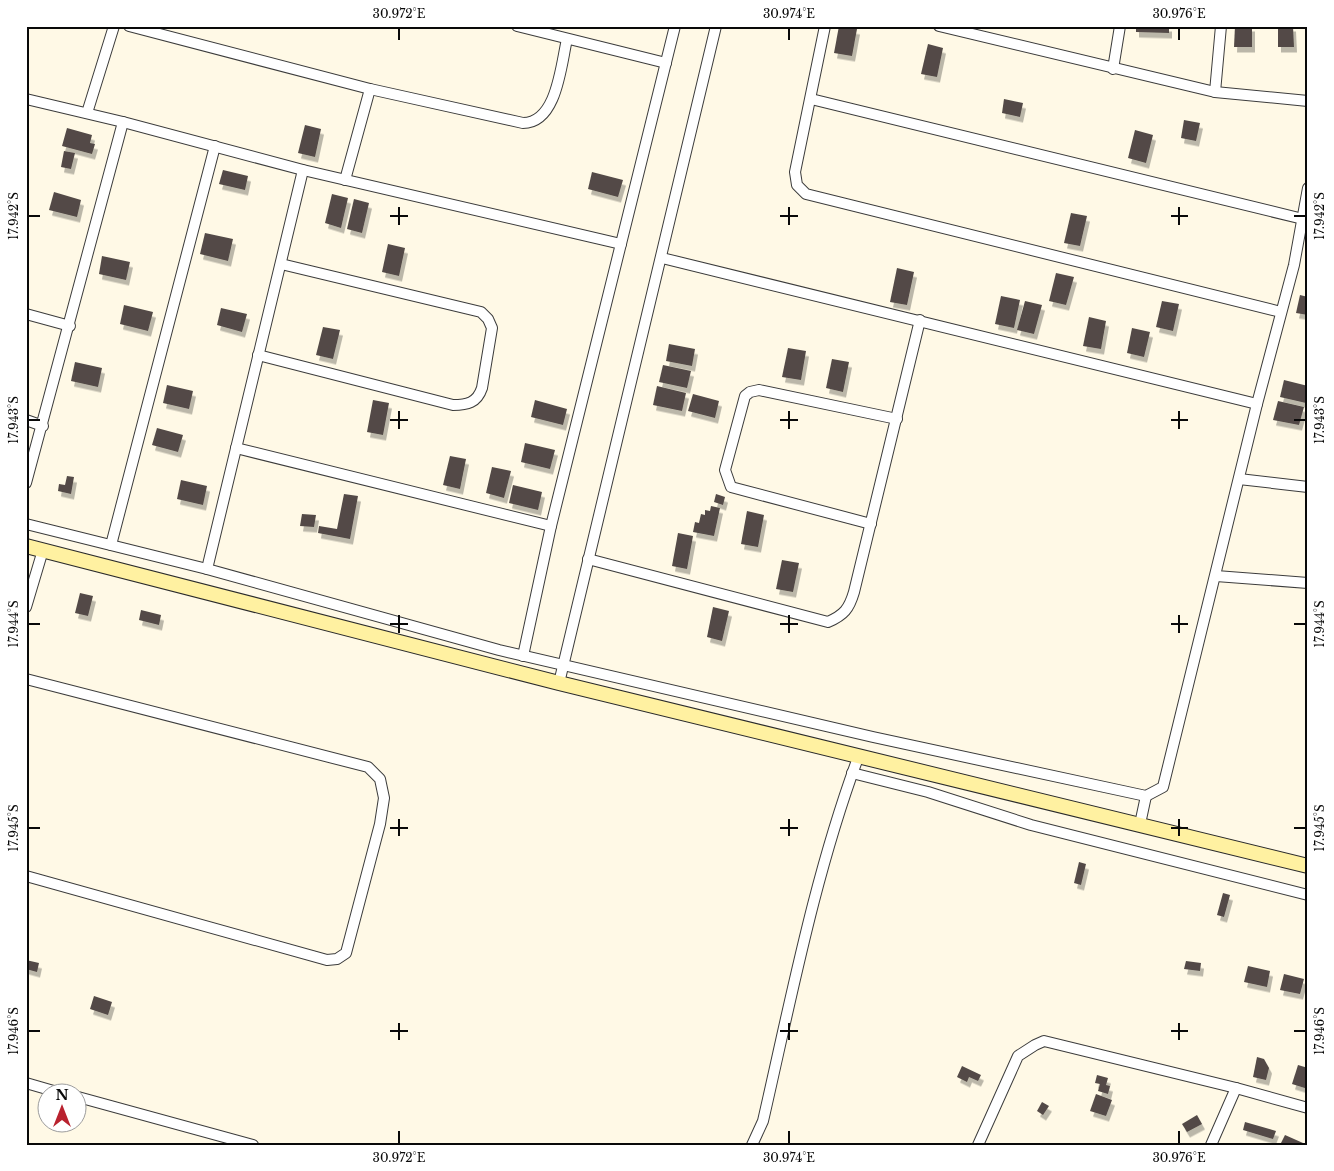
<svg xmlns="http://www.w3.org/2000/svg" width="1334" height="1171" font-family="'Libre Baskerville',serif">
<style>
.building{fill:#524a46;filter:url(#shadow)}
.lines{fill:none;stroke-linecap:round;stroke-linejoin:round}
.street-casing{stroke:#3c3c3c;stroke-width:12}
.secondary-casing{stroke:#2b2b2b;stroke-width:16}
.street{stroke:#fff;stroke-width:10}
.secondary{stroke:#fff1a1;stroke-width:14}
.ticks{fill:none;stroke:#090909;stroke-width:2}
.neatline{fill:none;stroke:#090909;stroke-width:2}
.ticks-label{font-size:12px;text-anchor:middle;fill:#090909}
</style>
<defs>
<filter id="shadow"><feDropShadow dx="3" dy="5.5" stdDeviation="0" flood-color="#0004"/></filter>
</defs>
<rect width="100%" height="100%" fill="#fff9e6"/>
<!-- building -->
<g class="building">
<polygon points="839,26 857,29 852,56 834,53"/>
<polygon points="1136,26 1169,26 1169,33 1136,32"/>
<polygon points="1235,26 1252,26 1252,47 1234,47"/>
<polygon points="1278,26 1293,26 1294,47 1278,47"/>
<polygon points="928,44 943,48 937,77 921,74"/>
<polygon points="1004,99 1023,103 1020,117 1002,113"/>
<polygon points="1184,120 1200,123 1196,141 1181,138"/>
<polygon points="305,125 321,129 315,157 298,153"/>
<polygon points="67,128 92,135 90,143 95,144 92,154 62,146"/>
<polygon points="1135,130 1153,135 1146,163 1128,158"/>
<polygon points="64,151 75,153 71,169 61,167"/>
<polygon points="223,170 248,176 245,190 219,184"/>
<polygon points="592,172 623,180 618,197 588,189"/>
<polygon points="54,192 81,200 77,217 49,210"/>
<polygon points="332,194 348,198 341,228 325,223"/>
<polygon points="354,199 369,203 362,233 347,229"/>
<polygon points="1071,213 1087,216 1080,246 1064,243"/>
<polygon points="205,233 233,239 228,261 200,254"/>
<polygon points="388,244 405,248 399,276 382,272"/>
<polygon points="102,256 130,262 126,280 99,274"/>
<polygon points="897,268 914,272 907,305 890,302"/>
<polygon points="1056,273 1074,277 1066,305 1049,301"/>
<polygon points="1300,295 1308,297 1308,315 1296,313"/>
<polygon points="1001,296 1020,300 1014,328 995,324"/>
<polygon points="1025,301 1042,305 1034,334 1017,330"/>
<polygon points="1162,301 1179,304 1173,331 1156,327"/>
<polygon points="124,305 153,312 148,331 120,324"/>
<polygon points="221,308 247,314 242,332 217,325"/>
<polygon points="1089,317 1106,321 1101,349 1083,346"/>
<polygon points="323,327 340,330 333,359 316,355"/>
<polygon points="1132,328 1150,332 1144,357 1127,353"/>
<polygon points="669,344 695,349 692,366 666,361"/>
<polygon points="788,348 806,351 801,380 782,377"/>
<polygon points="832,359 849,362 843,392 826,388"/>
<polygon points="75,362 102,368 98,387 71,381"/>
<polygon points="663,365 691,371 687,388 659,382"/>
<polygon points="1284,380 1308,386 1306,403 1280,397"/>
<polygon points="167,385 193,391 189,409 163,403"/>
<polygon points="657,386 686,393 682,411 653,405"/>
<polygon points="693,394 719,401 715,418 688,411"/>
<polygon points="373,400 389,403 383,435 367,432"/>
<polygon points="535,400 567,409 563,425 531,417"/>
<polygon points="1278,401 1304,407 1299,425 1273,420"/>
<polygon points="157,428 183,435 178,452 152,445"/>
<polygon points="525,443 555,450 550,469 521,462"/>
<polygon points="450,456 466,459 460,489 443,485"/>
<polygon points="492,467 511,471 504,498 486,493"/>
<polygon points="67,476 74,477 71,494 58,491 59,484 65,485"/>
<polygon points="181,480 207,486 203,505 177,499"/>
<polygon points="513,485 542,492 538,510 509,503"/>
<polygon points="344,494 358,496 350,539 318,533 319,526 337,529"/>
<polygon points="716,494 725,497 723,505 714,502"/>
<polygon points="711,506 720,508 714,536 693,532 695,522 699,523 701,514 705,515 705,510 710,511"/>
<polygon points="747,511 764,515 758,547 741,544"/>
<polygon points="302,514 316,515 314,527 300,526"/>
<polygon points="678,533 693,536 687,569 672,566"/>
<polygon points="782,560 799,563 793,592 776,589"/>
<polygon points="80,593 93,596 88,616 75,613"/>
<polygon points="713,607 729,611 722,641 707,637"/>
<polygon points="141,610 161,615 159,625 139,620"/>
<polygon points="1079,862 1086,864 1081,885 1074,883"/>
<polygon points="1223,893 1230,895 1224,917 1217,915"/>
<polygon points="26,960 39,963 37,972 26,969"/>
<polygon points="1186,961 1201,963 1200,971 1184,969"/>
<polygon points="1248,966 1270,971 1267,987 1244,982"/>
<polygon points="1284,974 1304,979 1300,994 1280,990"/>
<polygon points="94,996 112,1002 108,1015 90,1009"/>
<polygon points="1257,1057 1264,1059 1269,1068 1266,1080 1253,1077"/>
<polygon points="1298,1065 1308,1068 1308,1089 1292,1084"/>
<polygon points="962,1066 981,1075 978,1081 969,1077 967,1082 957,1077"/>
<polygon points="1097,1075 1108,1078 1106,1085 1110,1086 1108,1094 1098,1091 1100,1084 1095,1083"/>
<polygon points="1096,1094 1112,1100 1106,1116 1090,1111"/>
<polygon points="1042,1102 1049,1106 1043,1115 1037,1111"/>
<polygon points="1197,1115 1202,1124 1187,1132 1182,1124"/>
<polygon points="1245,1122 1276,1131 1273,1139 1243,1130"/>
<polygon points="1285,1135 1303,1143 1302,1145 1280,1145"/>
</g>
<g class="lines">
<!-- street casing -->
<g class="street-casing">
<g id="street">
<path d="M129,26L370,89L523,123C557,123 561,65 567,39"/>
<polyline points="517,26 666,63"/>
<polyline points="825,26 795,172 797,185 806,194 1281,312"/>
<polyline points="939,26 1215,92 1308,101"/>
<polyline points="1113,69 1120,26"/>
<polyline points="1215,92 1221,26"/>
<polyline points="26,99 123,122 303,170 621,244"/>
<polyline points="811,99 1303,219"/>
<polyline points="87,113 114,26"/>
<polyline points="345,180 370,89"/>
<polyline points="662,258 1257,404"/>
<polyline points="26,314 70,326"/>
<path d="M258,355L453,405C467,405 477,403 482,388L492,328L488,319L481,312L281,264"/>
<polyline points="26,420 43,426"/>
<polyline points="236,448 551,526"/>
<polyline points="1239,479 1308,487"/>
<polyline points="26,483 123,122"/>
<polyline points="26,524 207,569 499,650 873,737 1146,796 1163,787 1257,404 1294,265 1308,188"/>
<polyline points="871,524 731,487 725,470 745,396 750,392 759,390 897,419"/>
<polyline points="111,545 215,146"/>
<path d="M588,559L828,622C844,615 849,609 854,592L920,320"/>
<polyline points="207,569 303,170"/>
<polyline points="1216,576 1308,583"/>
<polyline points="26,607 43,550"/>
<polyline points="523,656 551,526 675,26"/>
<polyline points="26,679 368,767 380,779 384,798 380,824 346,953 337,959 327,960 26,876"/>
<polyline points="559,683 716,26"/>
<polyline points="852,773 928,792 1031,825 1308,895"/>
<polyline points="1140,824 1146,796"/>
<polyline points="26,1083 64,1094"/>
<polyline points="78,1097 253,1145"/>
<path d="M752,1145L763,1121C791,999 815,873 859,755"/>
<polyline points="978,1145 1018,1056 1035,1045 1044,1041 1236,1088 1308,1108"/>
<polyline points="1211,1145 1236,1088"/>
</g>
</g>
<!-- secondary casing -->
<g class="secondary-casing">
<polyline id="secondary" points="26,546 559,683 1308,866"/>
</g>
<!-- street -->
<use href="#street" class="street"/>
<!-- secondary -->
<use href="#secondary" class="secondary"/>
</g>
<!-- ticks -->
<path class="ticks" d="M399,28V40M789,28V40M1179,28V40M399,207V225M789,207V225M1179,207V225M28,216H40M390,216H408M780,216H798M1171,216H1188M1294,216H1306M399,411V429M789,411V429M1179,411V429M28,420H40M390,420H408M780,420H798M1171,420H1188M1294,420H1306M399,615V633M789,615V633M1179,615V633M28,624H40M390,624H408M780,624H798M1171,624H1188M1294,624H1306M399,819V836M789,819V836M1179,819V836M28,828H40M390,828H408M780,828H798M1171,828H1188M1294,828H1306M399,1023V1040M789,1023V1040M1179,1023V1040M28,1031H40M390,1031H408M780,1031H798M1171,1031H1188M1294,1031H1306M399,1131V1144M789,1131V1144M1179,1131V1144"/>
<!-- border -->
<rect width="1334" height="1171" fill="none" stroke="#ffffff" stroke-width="55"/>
<!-- north arrow -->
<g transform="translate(62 1108)"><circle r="24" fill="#ffffff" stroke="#9d9d9d"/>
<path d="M0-4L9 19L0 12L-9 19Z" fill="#b9222f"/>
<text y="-8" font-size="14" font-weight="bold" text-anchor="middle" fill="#090909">N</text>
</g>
<rect x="28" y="28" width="1278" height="1116" class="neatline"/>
<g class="ticks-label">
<text x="399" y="18">30.972°E</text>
<text x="789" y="18">30.974°E</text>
<text x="1179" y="18">30.976°E</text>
<text transform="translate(14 216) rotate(-90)" y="4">17.942°S</text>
<text transform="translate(1320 216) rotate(-90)" y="4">17.942°S</text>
<text transform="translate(14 420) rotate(-90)" y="4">17.943°S</text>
<text transform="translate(1320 420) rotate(-90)" y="4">17.943°S</text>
<text transform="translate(14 624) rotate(-90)" y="4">17.944°S</text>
<text transform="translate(1320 624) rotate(-90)" y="4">17.944°S</text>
<text transform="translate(14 828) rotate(-90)" y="4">17.945°S</text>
<text transform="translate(1320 828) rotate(-90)" y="4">17.945°S</text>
<text transform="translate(14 1031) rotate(-90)" y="4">17.946°S</text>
<text transform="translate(1320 1031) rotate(-90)" y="4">17.946°S</text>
<text x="399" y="1162">30.972°E</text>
<text x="789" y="1162">30.974°E</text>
<text x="1179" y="1162">30.976°E</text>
</g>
</svg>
